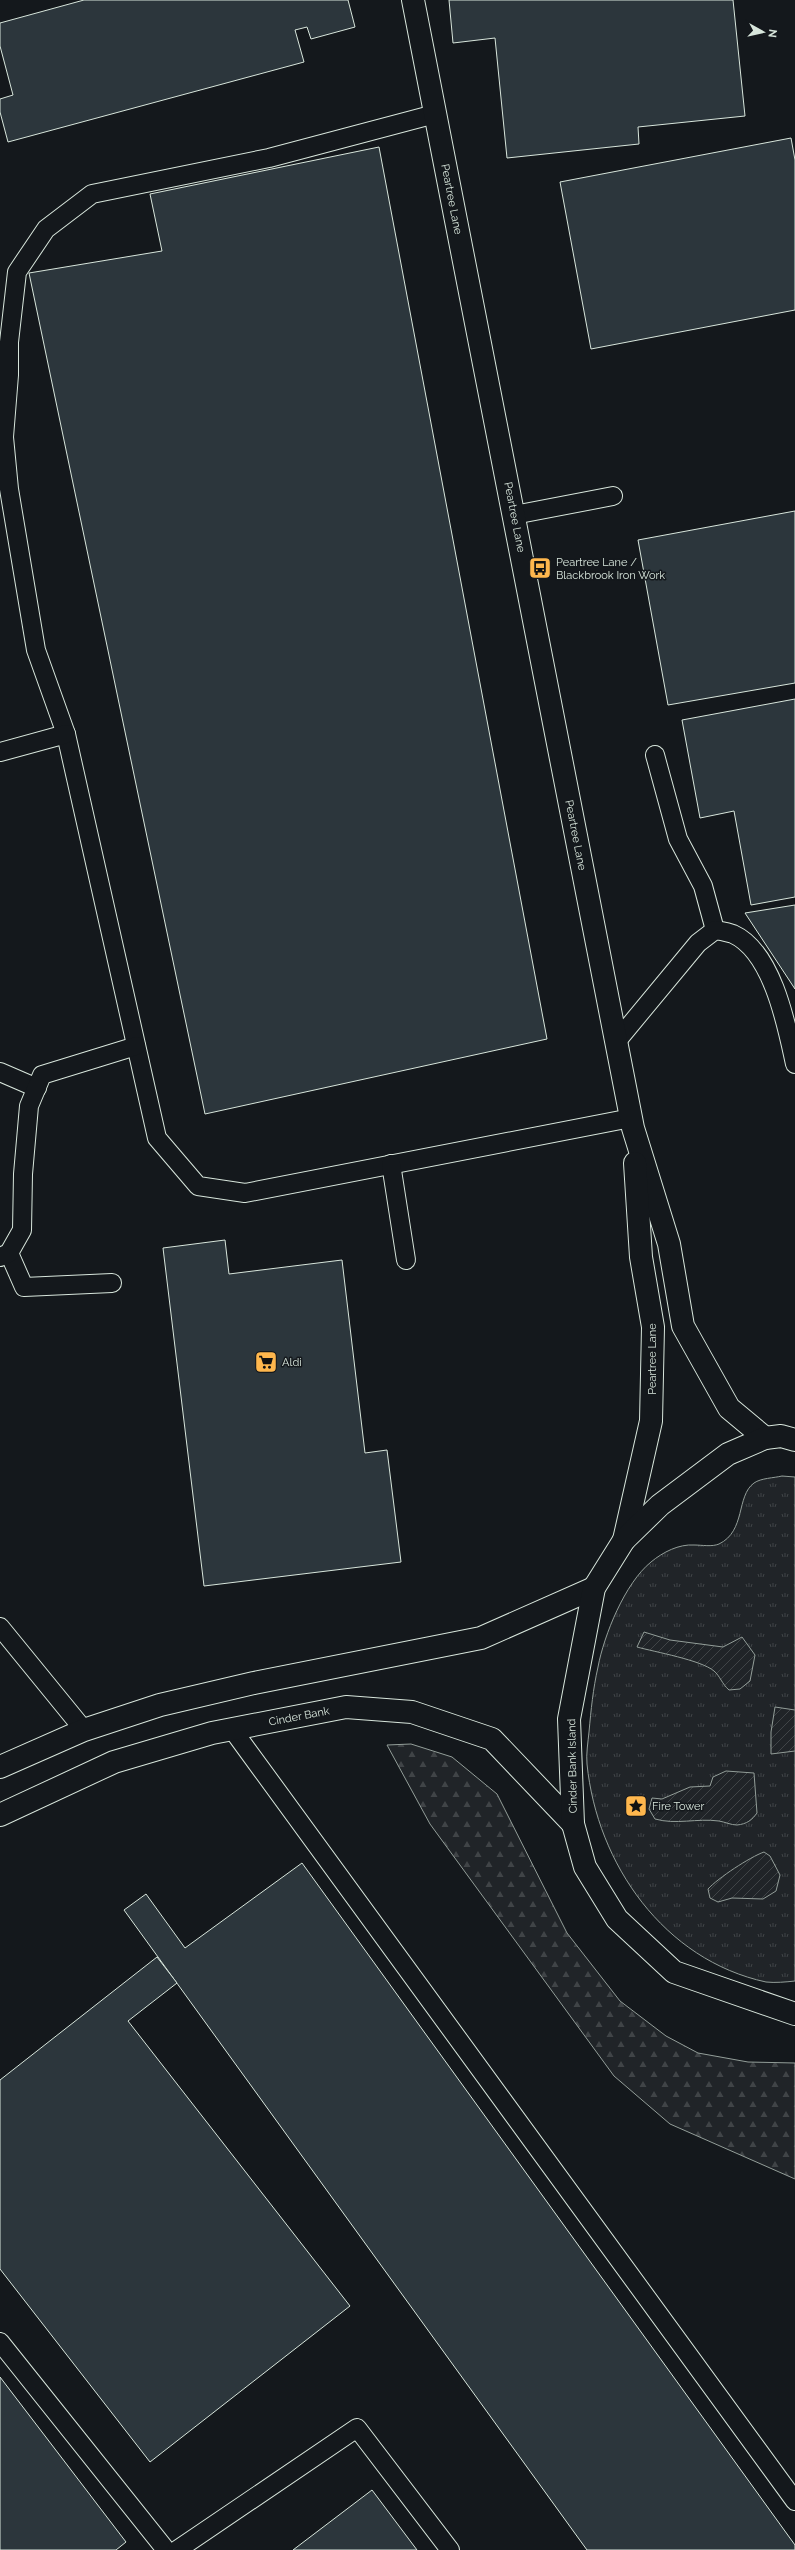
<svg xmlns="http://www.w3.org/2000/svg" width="795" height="2550" font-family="Raleway,sans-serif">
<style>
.grass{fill:url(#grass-tufts);stroke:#939e99}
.forest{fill:url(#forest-firs);stroke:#939e99}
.garden{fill:url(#garden-furrows);stroke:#939e99}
.building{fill:#2c363c;stroke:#d8e6dc}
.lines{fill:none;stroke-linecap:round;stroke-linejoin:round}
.service-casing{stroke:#d8e6dc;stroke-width:20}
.tertiary-casing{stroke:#d8e6dc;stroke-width:24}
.primary-casing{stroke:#d8e6dc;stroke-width:24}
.trunk-casing{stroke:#d8e6dc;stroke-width:24}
.service{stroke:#14181c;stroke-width:18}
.tertiary{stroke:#14181c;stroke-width:22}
.primary{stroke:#14181c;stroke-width:22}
.trunk{stroke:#14181c;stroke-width:22}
.labels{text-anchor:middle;stroke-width:3;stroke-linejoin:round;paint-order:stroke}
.street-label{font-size:11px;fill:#d8e6dc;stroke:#14181c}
.poi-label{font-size:11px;fill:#d8e6dc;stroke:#14181c;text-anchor:start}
</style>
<defs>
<pattern id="grass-tufts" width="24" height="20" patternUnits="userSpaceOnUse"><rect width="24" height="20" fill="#202428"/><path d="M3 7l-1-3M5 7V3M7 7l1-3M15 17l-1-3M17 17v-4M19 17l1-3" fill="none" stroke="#404447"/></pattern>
<pattern id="forest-firs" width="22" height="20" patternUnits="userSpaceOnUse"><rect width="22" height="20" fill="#202428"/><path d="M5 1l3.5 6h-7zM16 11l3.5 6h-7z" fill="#404447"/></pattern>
<pattern id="garden-furrows" width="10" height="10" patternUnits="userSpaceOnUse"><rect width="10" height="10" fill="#202428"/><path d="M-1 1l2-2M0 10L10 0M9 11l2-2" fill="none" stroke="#404447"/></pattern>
</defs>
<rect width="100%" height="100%" fill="#14181c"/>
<!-- grass -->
<path class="grass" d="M782,1476L795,1477V1981C786,1982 775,1983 766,1982C664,1960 597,1864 587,1764C586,1754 588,1742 589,1732C591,1710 593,1689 598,1667C604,1635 625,1583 651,1562C663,1552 679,1544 694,1545C702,1545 712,1547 719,1544C746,1531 736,1496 754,1483C761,1478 774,1478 782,1476Z"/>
<!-- forest -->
<polygon class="forest" points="411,1744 452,1757 497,1794 567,1933 620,2001 666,2036 698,2053 748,2062 795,2063 795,2179 670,2124 614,2076 430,1824 387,1745"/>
<!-- garden -->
<g class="garden">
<path d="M644,1632L670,1640L723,1647L742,1637L755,1655L750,1681L740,1689L729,1690C722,1684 720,1676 714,1671C701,1660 655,1652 637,1647Z"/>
<polygon points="775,1707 795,1710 795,1751 771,1754 771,1732"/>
<path d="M726,1771L754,1773L757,1813C752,1820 747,1824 737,1825C731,1825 725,1822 719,1821C697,1818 676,1825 655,1819L649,1809L652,1798L662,1799L690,1787L710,1786L713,1777Z"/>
<path d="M764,1852L770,1856L780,1875L776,1891L763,1899L732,1898L718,1902L710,1898L708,1889C718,1878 750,1857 764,1852Z"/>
</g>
<!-- building -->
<g class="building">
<polygon points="84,0 348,0 355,27 311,39 307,27 295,30 304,62 8,142 0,112 0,99 13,95 0,46 0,23"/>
<polygon points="449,0 733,0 745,116 638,127 639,144 507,158 495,38 453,43"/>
<polygon points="791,138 795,160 795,310 591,349 560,182"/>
<polygon points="379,147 547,1039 205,1114 29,273 162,251 150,194"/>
<polygon points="795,511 795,683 668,705 638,540"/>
<polygon points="795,699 795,897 751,905 734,811 700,818 682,720"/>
<polygon points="795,905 795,989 745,913"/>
<polygon points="225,1240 229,1274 342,1260 365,1453 387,1450 401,1562 204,1586 163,1248"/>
<polygon points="302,1863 795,2545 795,2550 587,2550 124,1910 146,1894 185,1948"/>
<polygon points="157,1957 177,1983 128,2021 350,2306 150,2462 0,2269 0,2080"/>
<polygon points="0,2377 126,2542 116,2550 0,2550"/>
<polygon points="372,2490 417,2550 293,2550"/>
</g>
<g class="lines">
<!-- service casing -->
<g class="service-casing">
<g id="service">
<polyline points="435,114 269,158 92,194 46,229 17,272 9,342 9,375 4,437 9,489 36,650 66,734 157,1138 198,1186 245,1193 631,1118"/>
<polyline points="514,515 613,496"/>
<polyline points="0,752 66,734"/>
<polyline points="655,755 678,839 703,886 715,930"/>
<path d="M616,1042L698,943L715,930C721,931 728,932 733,934C773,952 787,1027 795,1064"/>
<polyline points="0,1072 37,1088"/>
<polyline points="391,1164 406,1260"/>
<polyline points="9,1253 24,1287 112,1283"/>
<polyline points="0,1257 9,1253 22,1230 23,1174 29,1106 42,1075 136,1046"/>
<polyline points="0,1627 84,1730"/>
<polyline points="232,1729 795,2501"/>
<polyline points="0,2342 166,2550"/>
<polyline points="177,2550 357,2428 450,2550"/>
</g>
</g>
<!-- tertiary casing -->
<g class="tertiary-casing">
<g id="tertiary">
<polyline points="413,0 633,1128 669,1244 683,1326 729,1408 765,1438"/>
<polyline points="624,1540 651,1421 653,1327 641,1257 635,1163"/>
</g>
</g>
<!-- primary casing -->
<g class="primary-casing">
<g id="primary">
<polyline points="0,1767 84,1730 160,1705 254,1683 481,1638 594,1588"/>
<polyline points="0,1815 114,1762 212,1733 346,1707 412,1712 492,1739 573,1824"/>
</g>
</g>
<!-- trunk casing -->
<g class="trunk-casing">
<polyline id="trunk" points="795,1440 781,1436 765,1438 728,1454 660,1505 624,1540 594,1588 569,1719 573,1824 585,1867 617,1919 674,1972 795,2014"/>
</g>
<!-- service -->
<use href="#service" class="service"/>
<!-- tertiary -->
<use href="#tertiary" class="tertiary"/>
<!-- primary -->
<use href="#primary" class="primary"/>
<!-- trunk -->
<use href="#trunk" class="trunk"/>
</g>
<!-- icons -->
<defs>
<g id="bus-square" transform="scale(1.15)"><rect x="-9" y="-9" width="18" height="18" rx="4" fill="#ffb74d" stroke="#14181c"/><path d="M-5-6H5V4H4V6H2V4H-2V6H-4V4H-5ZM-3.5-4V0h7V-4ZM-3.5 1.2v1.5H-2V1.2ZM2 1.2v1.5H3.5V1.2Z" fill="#111"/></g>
<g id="supermarket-square" transform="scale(1.15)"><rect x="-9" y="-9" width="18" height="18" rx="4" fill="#ffb74d" stroke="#14181c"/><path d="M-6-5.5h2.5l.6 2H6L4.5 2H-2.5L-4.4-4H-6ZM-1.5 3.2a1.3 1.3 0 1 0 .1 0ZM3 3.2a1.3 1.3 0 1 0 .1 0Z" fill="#111"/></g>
<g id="sight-square" transform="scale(1.15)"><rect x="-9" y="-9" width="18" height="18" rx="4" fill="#ffb74d" stroke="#14181c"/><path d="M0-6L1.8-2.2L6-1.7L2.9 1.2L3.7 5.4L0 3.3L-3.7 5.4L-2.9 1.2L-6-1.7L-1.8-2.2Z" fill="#111"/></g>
</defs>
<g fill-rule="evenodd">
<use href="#bus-square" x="540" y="568"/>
<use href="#supermarket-square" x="266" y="1362"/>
<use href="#sight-square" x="636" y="1806"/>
</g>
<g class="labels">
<!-- street labels -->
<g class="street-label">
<text transform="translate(452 199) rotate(79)" y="4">Peartree Lane</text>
<text transform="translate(515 517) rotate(79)" y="4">Peartree Lane</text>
<text transform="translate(576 835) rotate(79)" y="4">Peartree Lane</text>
<text transform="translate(652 1359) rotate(-90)" y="4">Peartree Lane</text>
<text transform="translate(299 1716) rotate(-11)" y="4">Cinder Bank</text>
<text transform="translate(572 1766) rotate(-91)" y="4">Cinder Bank Island</text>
</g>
<!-- poi labels -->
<g class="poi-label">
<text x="556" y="566">Peartree Lane /<tspan x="556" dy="13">Blackbrook Iron Work</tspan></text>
<text x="282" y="1366">Aldi</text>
<text x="652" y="1810">Fire Tower</text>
</g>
</g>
<!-- north arrow -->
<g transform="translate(763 32) rotate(98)" stroke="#14181c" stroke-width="3" paint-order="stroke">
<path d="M0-3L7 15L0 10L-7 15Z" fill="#d8e6dc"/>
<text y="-6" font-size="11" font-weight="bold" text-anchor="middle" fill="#d8e6dc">N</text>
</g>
</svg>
